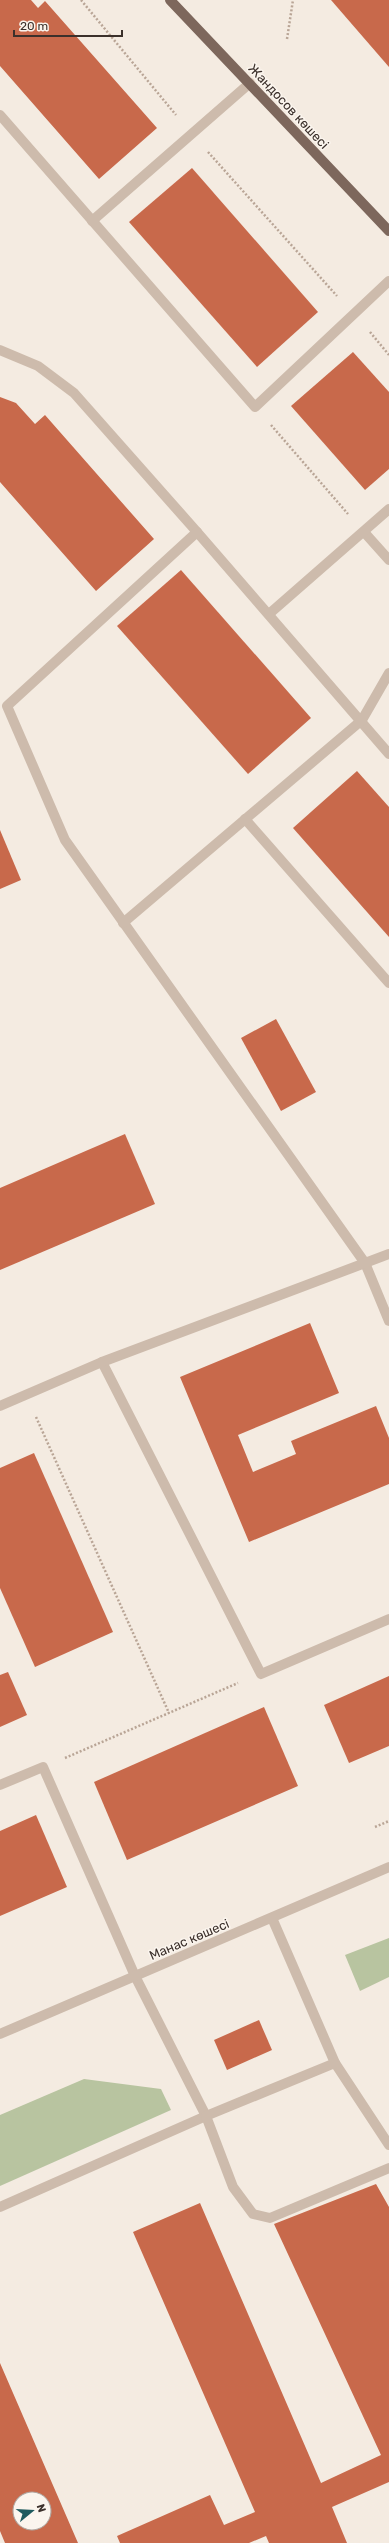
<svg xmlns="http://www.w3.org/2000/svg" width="389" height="2543" font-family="Rubik,sans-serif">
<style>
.green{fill:#b8c4a0}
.building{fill:#c8694b;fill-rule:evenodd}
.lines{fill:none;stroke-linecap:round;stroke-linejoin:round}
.path{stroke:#b9a596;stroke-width:2.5;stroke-dasharray:2 2;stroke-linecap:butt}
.minor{stroke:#cdbbac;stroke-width:10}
.major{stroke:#7d675c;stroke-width:10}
.labels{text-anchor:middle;stroke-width:3;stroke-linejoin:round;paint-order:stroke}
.street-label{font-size:13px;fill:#3b302b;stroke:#fbf5ee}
</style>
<rect width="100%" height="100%" fill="#f4ebe1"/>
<!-- green -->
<g class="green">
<polygon points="389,1938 389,1977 360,1991 345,1955"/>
<polygon points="84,2079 161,2089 171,2110 0,2186 0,2115"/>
</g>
<!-- building -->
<g class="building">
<polygon points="0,0 31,0 38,8 45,1 157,128 99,179 0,66"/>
<polygon points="331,0 389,0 389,67"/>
<polygon points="192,168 318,312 257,367 129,222"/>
<polygon points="353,352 389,392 389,469 365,490 291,406"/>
<polygon points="0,397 16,403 35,424 45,415 154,539 96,591 0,482"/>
<polygon points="181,570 311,718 248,774 117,626"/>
<polygon points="357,771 389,807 389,937 293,828"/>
<polygon points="0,830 21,880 0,889"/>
<polygon points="276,1019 316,1092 281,1111 241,1038"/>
<polygon points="125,1134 155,1204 0,1270 0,1188"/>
<polygon points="310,1323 339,1393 238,1435 253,1472 296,1454 291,1441 376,1406 389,1438 389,1484 249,1542 180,1377"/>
<polygon points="34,1453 113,1632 35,1667 0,1588 0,1468"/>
<polygon points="8,1672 27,1715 0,1727 0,1675"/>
<polygon points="389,1676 389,1746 349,1763 324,1705"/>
<polygon points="264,1707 298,1786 127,1860 94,1782"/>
<polygon points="36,1815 67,1887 0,1916 0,1831"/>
<polygon points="259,2020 272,2050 227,2070 214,2040"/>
<polygon points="376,2184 389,2207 389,2482 332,2507 347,2543 269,2543 266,2536 249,2543 120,2543 117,2536 210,2495 224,2525 255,2512 133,2232 200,2203 321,2483 381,2455 274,2224"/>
<path d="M0,2363L78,2543H5L0,2531ZM20,2499H44V2523H20Z"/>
</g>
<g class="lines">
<!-- path -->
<g class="path">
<polyline points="81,0 176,115"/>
<polyline points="287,39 293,0"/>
<polyline points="208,152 337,296"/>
<polyline points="370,332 389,355"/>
<polyline points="271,425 348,514"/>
<polyline points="36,1417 169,1713"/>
<polyline points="65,1758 238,1683"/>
<polyline points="375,1827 389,1821"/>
</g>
<!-- minor -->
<g class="minor">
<polyline points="0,115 255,407 389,281"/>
<polyline points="92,221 250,83"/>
<polyline points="0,350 38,366 74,393 197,532 389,754"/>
<polyline points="197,532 7,706 65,840 365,1263 389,1321"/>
<polyline points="364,532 389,560"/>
<polyline points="269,614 389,509"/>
<polyline points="245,819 389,983"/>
<polyline points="123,923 362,720 389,673"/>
<polyline points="102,1362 261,1674 389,1619"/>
<polyline points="0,1406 102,1362 389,1254"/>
<polyline points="0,1785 43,1767 135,1976 206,2116 0,2207"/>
<polyline points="272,1918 335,2063 389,2145"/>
<polyline points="0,2034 389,1867"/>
<polyline points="335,2063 206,2116 233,2187 253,2214 270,2218 389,2168"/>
</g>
<!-- major -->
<polyline class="major" points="170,0 389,231"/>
</g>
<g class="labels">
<!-- street labels -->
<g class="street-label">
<text transform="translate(289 106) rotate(47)" y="5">Жандосов көшесі</text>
<text transform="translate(189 1939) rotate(-23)" y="5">Манас көшесі</text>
</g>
</g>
<!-- north arrow -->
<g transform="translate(32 2511) rotate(72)"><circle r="19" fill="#fbf5ee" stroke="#aea6a0"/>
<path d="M0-3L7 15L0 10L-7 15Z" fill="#1f5a5e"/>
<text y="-6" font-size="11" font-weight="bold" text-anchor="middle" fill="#3b302b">N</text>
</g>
<!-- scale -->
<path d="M14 30v6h108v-6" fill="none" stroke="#3b302b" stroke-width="2"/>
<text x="20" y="30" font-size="12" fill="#3b302b" stroke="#fbf5ee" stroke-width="3" paint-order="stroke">20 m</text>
</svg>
